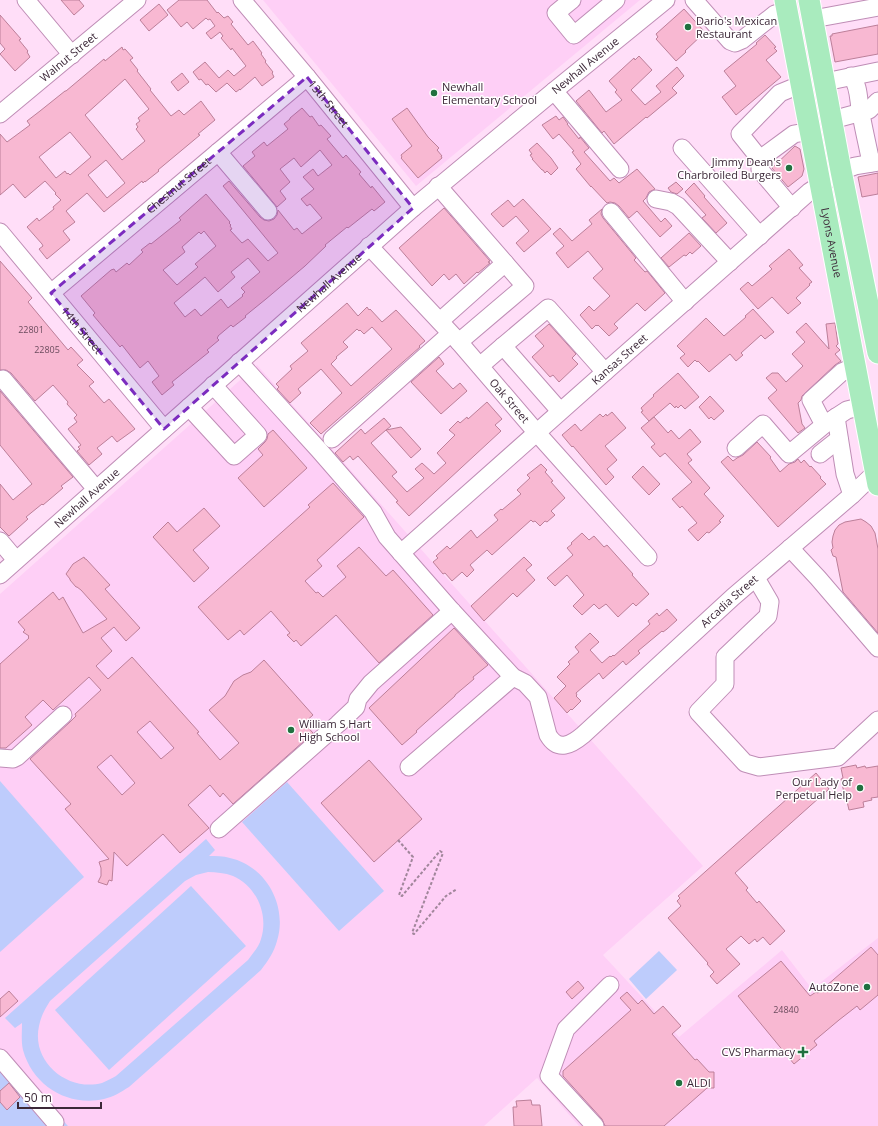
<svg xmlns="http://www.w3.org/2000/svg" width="878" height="1126" font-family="'Open Sans',sans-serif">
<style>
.built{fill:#fecff6}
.green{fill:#beccfc;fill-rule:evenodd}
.building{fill:#f8b8d2;stroke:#bc7f99;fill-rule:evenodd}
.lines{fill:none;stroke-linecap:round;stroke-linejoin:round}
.minor-casing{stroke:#bf8db6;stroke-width:19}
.major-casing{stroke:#fff;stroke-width:23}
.path{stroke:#a1869b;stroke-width:2;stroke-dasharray:3 2;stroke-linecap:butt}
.minor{stroke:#fff;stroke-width:17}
.major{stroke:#a9ebbe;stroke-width:21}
.marked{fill:#7b2cbf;fill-opacity:0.2;stroke:#7b2cbf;stroke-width:3;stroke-dasharray:8 5;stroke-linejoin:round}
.poi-dot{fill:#21703f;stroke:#fff;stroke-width:1.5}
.labels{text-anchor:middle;stroke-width:3;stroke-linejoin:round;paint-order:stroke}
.number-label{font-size:9px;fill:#6b4c5e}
.poi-label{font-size:11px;fill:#3c2838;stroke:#fff;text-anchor:start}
.street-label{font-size:11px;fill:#3c2838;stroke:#fff}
</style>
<rect width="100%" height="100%" fill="#ffdef8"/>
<!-- built -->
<g class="built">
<polygon points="263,0 640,0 416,186"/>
<polygon points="257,365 703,866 603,955 679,1037 782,950 812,989 878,938 878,1126 579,1126 537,1078 484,1126 68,1126 0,1050 0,594"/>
</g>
<!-- green -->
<g class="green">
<polygon points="0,781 84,877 0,952"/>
<polygon points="287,782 384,891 339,931 242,822"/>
<path d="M206,839L215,850L209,856C216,856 223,856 230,858C266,866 288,906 277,941C274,952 268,961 261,970L129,1087C121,1092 113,1097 104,1099C68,1107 33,1086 23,1050C21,1041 22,1032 22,1023L15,1028L5,1018ZM208,872C216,872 225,873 233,876C256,886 269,914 261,939C259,947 253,953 248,960L116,1076C112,1078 107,1081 102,1083C68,1092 31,1062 39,1026C41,1016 45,1009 50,1001L185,881L196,875Z"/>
<polygon points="191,886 246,946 109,1070 55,1010"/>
<polygon points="659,951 677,970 646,999 629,979"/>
<polygon points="0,1050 68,1126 0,1126"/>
</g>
<!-- building -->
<g class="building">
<polygon points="61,0 79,0 84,6 74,15"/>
<polygon points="179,0 207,0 217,13 218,12 224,18 228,16 233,22 231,24 248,45 253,41 262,53 261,54 266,61 265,62 273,72 272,73 274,77 262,86 255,77 240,90 240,89 236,92 227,83 216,92 208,84 206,85 201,79 199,80 193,72 205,62 219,78 228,70 234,76 246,66 232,48 231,50 221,38 223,36 220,32 211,39 206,33 215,26 210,19 208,20 206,18 193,29 187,22 181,27 167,10"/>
<polygon points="159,4 168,15 149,31 140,20"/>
<polygon points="684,9 703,30 702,31 704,33 685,51 686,52 676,61 656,39 658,37 656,34"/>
<polygon points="0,15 21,39 19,40 28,51 27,52 30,57 15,71 0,54 5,49 0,43"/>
<polygon points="878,25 878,54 835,62 830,36 832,36 832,34"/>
<polygon points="765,35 776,47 774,48 777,51 766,60 781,77 736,115 722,97 736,86 724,71 757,44 756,43"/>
<path d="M122,47L123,50L125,49L133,58L130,60L138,70L137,71L151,89L150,90L171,116L179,110L184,115L201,101L215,120L198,134L200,135L158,170L159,171L145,182V181L143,183L142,181L104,212L87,193L66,211L75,222L63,231L70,240L47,259L39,249L43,246L42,244L27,227L37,218L39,221L54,209L53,207L61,200L55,194L56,193L45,181L25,198L13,184L0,195V134L7,142L30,125L27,121L40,111L65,91H66L104,59L105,61ZM125,79L149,109L138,118L140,121L136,124L138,127L136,129L145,141L122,160L85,115ZM70,132L91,157L70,175L68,173L67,174L65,171L56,178L39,157ZM106,160L125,183L107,198L88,175Z"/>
<polygon points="639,56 652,70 631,90 645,105 661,92 656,86 677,67 684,76 672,88 677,93 647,118 646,117 614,144 604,131 602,133 576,101 589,90 606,112 622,100 615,92 617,90 609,81 634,58 635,60"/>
<polygon points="182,73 189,82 178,91 171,82"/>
<path d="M302,108L310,117L312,116L319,126L321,125L331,136L327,139L343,158L346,155L361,172L359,174L371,188L372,186L385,202L374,211L372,209L348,228L347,227L325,245L326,246L305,266L266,299L245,316L246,317L233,327L231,325L218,336V337L217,338L219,340L207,350L209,352L172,382L174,385L162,395L152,382L159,376L148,361L140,368L122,345L120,347L93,315L95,313L81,296L111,270L114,269L116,272L127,263L129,265L143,252L141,250L150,243L151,244L181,220L179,218L206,194L230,222L229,223L231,225L230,226L232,229L230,230L242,243L248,239L268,261L278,253L223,186L229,181L260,217L264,220L269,221L274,219L277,215L278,210L294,230L297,228L302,234L322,218L310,204L307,206L301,199L314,189L303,177L313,169L318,176L332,165L320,150L301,167L294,158L280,169L290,182L280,191L286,199L277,207L243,166L255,156L252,152L264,142L267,146L288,129L284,124L290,119V118ZM204,231L216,246L195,264L198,267L177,285L163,270L185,252L182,247L199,232L201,234ZM248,258L260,272L241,288L245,292L242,295L243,296L228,308L221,299L201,316L195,309L185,317L174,303L205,277L218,292L235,277L231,272Z"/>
<polygon points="407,108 428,137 439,148 437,150 442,156 441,156 442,158 418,178 401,158 402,157 401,155 412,146 392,119"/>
<polygon points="556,116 559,120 563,117 568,124 567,124 579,139 580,137 589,148 584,152 610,181 614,178 619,183 637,169 655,189 649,192 646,198 643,201 661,222 665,218 672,226 660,237 637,211 629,218 619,206 615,203 610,202 607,203 591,186 591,187 576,169 581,164 572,152 574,151 559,134 553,139 542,125"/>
<polygon points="537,143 551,158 558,168 551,175 547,171 545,173 543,170 542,170 532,159 533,159 530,155 532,154 529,150"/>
<polygon points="795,146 800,149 804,169 802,176 788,187 772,168"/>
<polygon points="878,173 878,194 862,197 858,177"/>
<polygon points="676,182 683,189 677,194 671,192 668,188"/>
<polygon points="694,183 705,196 704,197 727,223 716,233 702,218 706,215 685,192"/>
<polygon points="523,199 551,229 524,252 516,243 529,231 516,216 503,227 491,214 508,200 514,207"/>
<polygon points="444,208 490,261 488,262 490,263 478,273 477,272 464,284 456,274 449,280 444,274 432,286 399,248"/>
<polygon points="602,209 601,214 603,218 636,258 634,260 645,272 647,271 665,293 645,311 637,303 614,324 618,328 609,336 598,325 597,326 596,325 592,329 580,315 589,306 594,311 610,296 593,278 603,269 588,251 568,268 556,253 564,246 553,234 560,228 572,241 592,224 589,220"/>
<polygon points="689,233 701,246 692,254 690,252 686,256 684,255 669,267 661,258"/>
<polygon points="789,249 803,265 799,268 812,282 809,284 810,285 796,298 801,303 788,314 772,297 758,309 740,289 748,282 752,286 772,269 769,266"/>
<polygon points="0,261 32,298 28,302 68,350 71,347 83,360 77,365 94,382 89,386 104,403 109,399 135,429 117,442 112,436 97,448 102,454 89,465 77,451 80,449 78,447 81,445 68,429 77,422 74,418 77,415 67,404 68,402 53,385 35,401 11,373 6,370 0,370"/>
<path d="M347,303L358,316L367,307L369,310L370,309L382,322L396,310L425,341L419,346L420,347L321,434L310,423L342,393L321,369L298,389L301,393L290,403L277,389L279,387L276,384L292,369L290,366L308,351L301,343ZM372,327L392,349L351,386L331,364L337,358L336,357L348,347L343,342L357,329L359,331L360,330L364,334Z"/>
<polygon points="753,309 774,332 765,339 761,335 741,353 743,355 736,361 730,354 709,372 698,361 697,362 695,360 688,367 680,358 685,354 677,346 706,318 724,336 746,317 745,316"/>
<polygon points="806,323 829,349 826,324 835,323 838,344 836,346 840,350 835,354 841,361 835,365 802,396 801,400 798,403 802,424 805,428 798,433 768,398 777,390 766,378 772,373 778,373 786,382 803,366 792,354 805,342 796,332"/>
<polygon points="549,324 576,354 572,358 578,364 559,382 553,375 550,377 532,357 544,346 535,336"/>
<polygon points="439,357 444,364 436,371 453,389 460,383 467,391 441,414 411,382"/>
<polygon points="678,373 699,397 685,409 681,405 678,408 676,406 675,408 670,403 649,421 641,412 643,411 641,408 654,396 653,395"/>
<polygon points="0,391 73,477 61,486 63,488 43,505 42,504 26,517 28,519 9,536 0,527 0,484 13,500 32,484 0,445"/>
<polygon points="710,396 724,411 714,420 711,417 709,419 699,407"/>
<polygon points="487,402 502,419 495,425 501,431 409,516 396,502 398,501 358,456 353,460 350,456 343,462 335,453 361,429 365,434 384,418 391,426 386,430 401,427 421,449 411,458 386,430 371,443 397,472 392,476 407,492 424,478 415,469 422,463 434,474 446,463 437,453 455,435 449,430 458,421 460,423 467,417 468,419"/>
<polygon points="612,412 626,428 605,446 617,460 607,469 614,477 606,485 573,446 572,447 562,435 575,424 581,431 600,414 603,417 606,414 607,416"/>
<polygon points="654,417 668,433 671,430 679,439 690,429 701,442 687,454 692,460 688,463 710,488 704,494 724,516 719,521 721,522 709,533 707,532 698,541 688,530 697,523 682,506 680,508 672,499 692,482 665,453 660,457 651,447 655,444 641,428"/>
<polygon points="273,430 307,468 264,507 238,478 263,455 258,449 265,442 267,439 268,434"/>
<polygon points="757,442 771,457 770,458 780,472 789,464 795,462 798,459 801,463 804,460 810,467 811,466 821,477 820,478 826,484 778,527 721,462 728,456 733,461 737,458 743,455"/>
<polygon points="541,464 547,470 545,472 553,481 551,482 565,498 551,511 555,515 547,522 545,521 540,526 535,521 533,522 531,520 492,555 487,550 470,565 474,570 467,577 462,572 452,581 445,573 443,574 433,562 438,558 436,556 447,546 450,549 471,530 477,538 498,520 494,515 501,509 502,510 521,494 517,490 530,478 527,475"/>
<polygon points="643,466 660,484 649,495 632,477"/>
<polygon points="333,483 364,517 317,560 322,566 305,581 316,593 318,592 323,597 346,577 337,566 359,547 386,576 393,570 433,615 379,663 336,615 301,646 296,640 294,642 287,635 290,633 271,611 244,635 240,630 228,640 198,607 310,507 308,505"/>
<polygon points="204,508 220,526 193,550 209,568 194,582 153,537 168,522 177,532"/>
<polygon points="861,519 866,522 871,526 875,533 878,549 878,633 843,592 836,557 833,556 831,550 833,548 832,542 833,536 835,530 839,525 845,522"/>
<polygon points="582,533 589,540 594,536 604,547 607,545 633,574 632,575 649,594 636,606 633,603 618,617 606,604 599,609 594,604 582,615 573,606 584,595 567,575 555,586 547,578 573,555 567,548 572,544 571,543"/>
<path d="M84,557L85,559H86L110,585L105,589L140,628L126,641L114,627L101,638L112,651L96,666L108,679L132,657L199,732L197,733L220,760L239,743L209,710L225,696L234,681L243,675L251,672L264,660L313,715L304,723L313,733L233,804L223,793L220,797L210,785L188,805L209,828L180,853L163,834L127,866L114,852L112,881L109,880L107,885L98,882L101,876V868L99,862L109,859L65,809L71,804L30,759L70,722L76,716L75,714L101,690L89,677L53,710L43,700L25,717L32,725L6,748H0V664L29,638L28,637L29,636L23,632L25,630L18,622L53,592L59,600L63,597L83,633L107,619L81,590L77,587H76L70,580V579L66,574L73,564ZM150,721L174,748L161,759L137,732ZM111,755L135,783L122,795L97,767Z"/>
<polygon points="524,557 532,565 526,570 535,580 517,597 513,593 484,621 471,606"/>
<polygon points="667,609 677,620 667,629 663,632 662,631 638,651 640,653 626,665 623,661 603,679 599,673 576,693 577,695 576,696 581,701 572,710 571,709 567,713 554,698 566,686 557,677 570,664 568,662 579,652 575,647 590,633 599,642 590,650 602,663 610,656 611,657 613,655 614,656 650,624 648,621 657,613 659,616"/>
<polygon points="454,628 488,665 473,677 474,679 455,695 455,696 416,731 417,732 402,745 369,708"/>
<polygon points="369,760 422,819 374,862 321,803"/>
<polygon points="856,765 857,768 865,766 866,768 878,766 878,797 871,798 872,800 863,802 864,807 849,810 846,797 845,797 841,779 843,778 841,768"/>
<polygon points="816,773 829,789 735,873 748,888 746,890 757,903 759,901 785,931 770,945 763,937 757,942 755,939 749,944 741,936 726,949 740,964 717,984 710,976 714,972 707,964 708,963 668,918 681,906 677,901 680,898 678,896"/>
<polygon points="871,947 878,955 878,995 860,1010 857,1006 839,1020 814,1041 817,1045 794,1064 738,996 781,961 810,996 816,992 818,993"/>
<polygon points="578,981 584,988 572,999 566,992"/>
<polygon points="9,991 18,1001 0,1017 0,999"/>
<polygon points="627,992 638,1004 642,1000 654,1014 663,1006 681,1026 672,1034 695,1060 697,1059 709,1072 714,1072 714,1088 707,1088 664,1126 605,1126 602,1119 563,1076 563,1071 631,1010 620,998"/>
<polygon points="9,1083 20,1097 7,1110 0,1102 0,1091"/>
<polygon points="531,1100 532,1105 540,1105 542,1126 514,1126 513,1107 517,1107 516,1101"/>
</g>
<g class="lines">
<!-- minor casing -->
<g class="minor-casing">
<g id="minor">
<polyline points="26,0 72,55"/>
<path id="s1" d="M242,0L307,77L413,208"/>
<polyline points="572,0 556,13 574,35 616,0"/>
<polyline points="694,0 730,41 735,43 742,40 775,14 787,10"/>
<polyline points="813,19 878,7"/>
<path d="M851,76C860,86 858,102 861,114C864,131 868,147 871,163"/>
<polyline points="825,82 878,71"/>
<polyline points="554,91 620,169"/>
<path id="s2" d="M0,114L137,0"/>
<polyline points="832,120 869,110 878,101"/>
<polyline points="682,148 760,236"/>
<polyline points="218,152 268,211"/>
<polyline points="760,159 794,134 811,131"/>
<polyline points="438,186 525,286 459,342"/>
<polyline points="656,199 671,202 678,206 730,262"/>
<polyline points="792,208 760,170 760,159 740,134 780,93 802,84"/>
<polyline points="611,212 685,302"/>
<path id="s3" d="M0,232L164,429"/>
<path id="s4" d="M369,246L459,342L537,433L648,557"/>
<path id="s5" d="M51,293L307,77"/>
<polyline points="440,321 505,263"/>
<path id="s6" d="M239,362L319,450L373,512L387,537L452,611L513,677L525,683L538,697L548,735C558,752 571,745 583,735L733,597L852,495L878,470"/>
<polyline points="480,366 503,346"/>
<polyline points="3,379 96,489"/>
<polyline points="189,407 234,456 258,435 213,385"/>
<polyline points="560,411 503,346 548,308 605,372"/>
<polyline points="836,417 845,474 852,495"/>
<polyline points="827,423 847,410 863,406"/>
<polyline points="332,439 450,334"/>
<polyline points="736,448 763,424 789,454 824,425 811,400 842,372 855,366"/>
<polyline points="820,454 839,439"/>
<polyline points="0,541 16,560"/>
<polyline points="790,548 818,578 878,648"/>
<path id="s7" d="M401,553L605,372L809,192L841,171L855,166L878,162"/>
<path id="s8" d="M0,575L413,208L554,91L666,0"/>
<polyline points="756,578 770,602 768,616 725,657 725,684 698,712 745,763 759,767 838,757 878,720"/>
<polyline points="0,758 13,759 17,757 63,715"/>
<polyline points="409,767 513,677"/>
<polyline points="219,829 338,724 356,707 358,699 371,683 452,611"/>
<polyline points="0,1058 55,1122"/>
<polyline points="595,1126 549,1076 566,1029 610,985"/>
</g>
</g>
<!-- major casing -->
<g class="major-casing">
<g id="major">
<path id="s9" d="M785,0L878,485"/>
<polyline points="809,0 841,171 878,353"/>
</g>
</g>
<!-- path -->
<polyline class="path" points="398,840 413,857 399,895 402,896 440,851 443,853 412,933 414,934 446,896 457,889"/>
<!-- minor -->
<use href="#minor" class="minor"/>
<!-- major -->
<use href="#major" class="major"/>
</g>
<!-- marked area -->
<path class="marked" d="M307,77L413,208L164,429L51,293Z"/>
<!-- markers -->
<g class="poi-dot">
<circle cx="688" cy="27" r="4"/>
<circle cx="434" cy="93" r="4"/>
<circle cx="789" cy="168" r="4"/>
<circle cx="291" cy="730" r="4"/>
<circle cx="860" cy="788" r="4"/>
<circle cx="867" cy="987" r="4"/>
<path d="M801 1046h4v4h4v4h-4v4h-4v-4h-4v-4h4z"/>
<circle cx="679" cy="1083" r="4"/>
</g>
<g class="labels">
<!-- number labels -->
<g class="number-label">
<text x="31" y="333">22801</text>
<text x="47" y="353">22805</text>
<text x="786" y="1013">24840</text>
</g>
<!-- poi labels -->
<g class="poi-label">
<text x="696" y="25">Dario's Mexican<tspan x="696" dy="13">Restaurant</tspan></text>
<text x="442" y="91">Newhall<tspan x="442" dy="13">Elementary School</tspan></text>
<text x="781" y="166" text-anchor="end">Jimmy Dean's<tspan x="781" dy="13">Charbroiled Burgers</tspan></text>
<text x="299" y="728">William S Hart<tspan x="299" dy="13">High School</tspan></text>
<text x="852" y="786" text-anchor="end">Our Lady of<tspan x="852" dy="13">Perpetual Help</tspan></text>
<text x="859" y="991" text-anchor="end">AutoZone</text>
<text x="795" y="1056" text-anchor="end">CVS Pharmacy</text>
<text x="687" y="1087">ALDI</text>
</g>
<!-- street labels -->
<g class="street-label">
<text dy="4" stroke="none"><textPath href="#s2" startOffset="89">Walnut Street</textPath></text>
<text dy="4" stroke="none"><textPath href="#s8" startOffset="776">Newhall Avenue</textPath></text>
<text dy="4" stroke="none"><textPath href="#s1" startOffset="135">13th Street</textPath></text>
<text dy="4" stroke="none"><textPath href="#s5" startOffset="167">Chestnut Street</textPath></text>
<text dy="4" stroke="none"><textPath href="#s9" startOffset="247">Lyons Avenue</textPath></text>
<text dy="4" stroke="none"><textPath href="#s8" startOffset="440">Newhall Avenue</textPath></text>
<text dy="4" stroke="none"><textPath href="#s3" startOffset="128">14th Street</textPath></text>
<text dy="4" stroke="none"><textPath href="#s7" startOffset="292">Kansas Street</textPath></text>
<text dy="4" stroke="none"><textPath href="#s4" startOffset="209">Oak Street</textPath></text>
<text dy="4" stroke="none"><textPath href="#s8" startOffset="116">Newhall Avenue</textPath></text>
<text dy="4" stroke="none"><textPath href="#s6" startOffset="730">Arcadia Street</textPath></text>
</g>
</g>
<!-- scale -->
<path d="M18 1102v6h83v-6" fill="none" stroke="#3c2838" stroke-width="2"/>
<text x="24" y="1102" font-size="12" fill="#3c2838" stroke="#ffffff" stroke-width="3" paint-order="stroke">50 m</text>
</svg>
